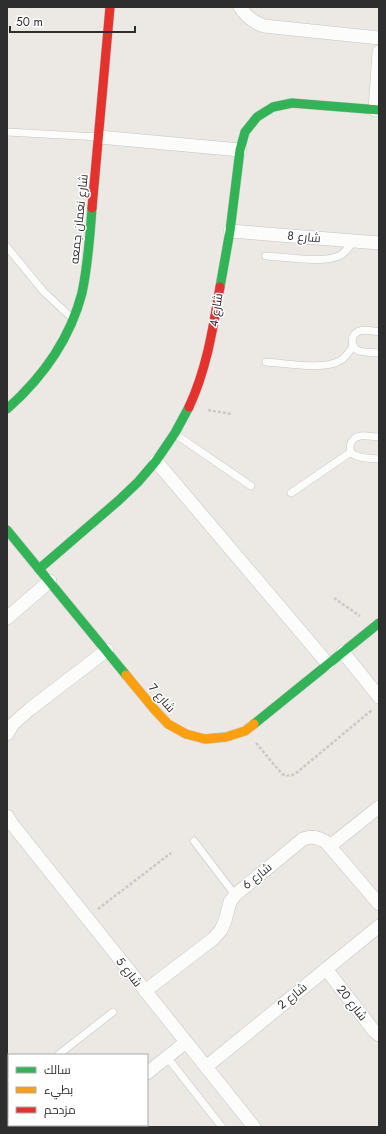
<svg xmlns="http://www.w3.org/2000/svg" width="386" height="1134" font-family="Jost,Cairo,sans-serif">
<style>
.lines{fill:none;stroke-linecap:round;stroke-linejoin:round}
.lane-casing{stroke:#c5c4c5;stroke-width:8}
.street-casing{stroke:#c5c4c5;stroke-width:14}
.fast-casing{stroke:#c5c4c5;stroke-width:10}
.slow-casing{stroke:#c5c4c5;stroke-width:10}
.jam-casing{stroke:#c5c4c5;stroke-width:10}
.path{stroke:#c9c9c8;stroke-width:2.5;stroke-dasharray:3 2;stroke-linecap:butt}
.lane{stroke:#fcfcfb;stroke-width:7}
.street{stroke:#fcfcfb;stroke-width:13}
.fast{stroke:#30b455;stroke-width:9}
.slow{stroke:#ff9f0a;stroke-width:9}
.jam{stroke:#e5322d;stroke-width:9}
.labels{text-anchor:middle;stroke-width:3;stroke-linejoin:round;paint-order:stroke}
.street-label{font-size:12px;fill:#2e2e2e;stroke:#fff}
</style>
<rect width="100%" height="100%" fill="#ece8e4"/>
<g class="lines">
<!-- lane casing -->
<g class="lane-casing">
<g id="lane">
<polyline points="7,132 99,137"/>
<polyline points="7,247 44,292 72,318"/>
<path d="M266,256C285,257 326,264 341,255C346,251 350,246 354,241"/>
<path d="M379,332C373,331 365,329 359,331C350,335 350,347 359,351C365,353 373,352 379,353"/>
<path d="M266,362C284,363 326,371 341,360C346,357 349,352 353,346"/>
<polyline points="175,434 251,486"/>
<path d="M379,437C373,437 366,435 360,436C349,438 346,453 357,456C363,459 372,458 379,459"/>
<polyline points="291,493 351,452"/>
<polyline points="194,841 235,895"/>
<polyline points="58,1055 113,1012"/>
<polyline points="167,1057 222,1127"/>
<polyline points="7,1120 9,1123"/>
</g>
</g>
<!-- street casing -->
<g class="street-casing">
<g id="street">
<path d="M240,7C246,17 253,22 264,26L379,38"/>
<polyline points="375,110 379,52"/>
<polyline points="99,137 240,150"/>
<polyline points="230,231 379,243"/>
<polyline points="156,461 328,664"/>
<polyline points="7,618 50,581"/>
<polyline points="343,652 379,697"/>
<polyline points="7,734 13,724 30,709 107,650"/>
<polyline points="7,816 12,824 254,1127"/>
<polyline points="330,846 379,807"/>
<polyline points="326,969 374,1031 379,1035"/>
<path d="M145,991L213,939L221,930L225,921L230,902L235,895L303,839C312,836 318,837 326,842L379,904"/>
<polyline points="7,1065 9,1068"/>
<polyline points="206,1067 379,926"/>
<polyline points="147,1073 186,1042"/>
<polyline points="54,1125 56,1127"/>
<polyline points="136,1125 137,1127"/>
<polyline points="78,1127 80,1125"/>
</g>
</g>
<!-- fast casing -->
<g class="fast-casing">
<g id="fast">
<polyline points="220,287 230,231 240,150 245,132 257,117 273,107 292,103 379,110"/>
<path d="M7,409C42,378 70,339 82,293C88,265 90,236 92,208"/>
<polyline points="7,530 126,675"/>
<polyline points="39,569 118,501 138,482 156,461 175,433 189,407"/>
<polyline points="254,724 379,623"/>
</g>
</g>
<!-- slow casing -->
<g class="slow-casing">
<polyline id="slow" points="126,675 154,709 168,724 186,734 205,739 226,737 245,731 254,724"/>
</g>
<!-- jam casing -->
<g class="jam-casing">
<g id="jam">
<polyline points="92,208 110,7"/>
<path d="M189,407C207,368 213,328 220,287"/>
</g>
</g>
<!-- path -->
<g class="path">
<polyline points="208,410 231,414"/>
<polyline points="334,598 360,616"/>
<path d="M256,743L282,774C287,776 290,776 295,774L372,710"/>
<polyline points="98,909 171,853"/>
</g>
<!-- lane -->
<use href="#lane" class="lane"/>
<!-- street -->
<use href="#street" class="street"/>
<!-- fast -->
<use href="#fast" class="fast"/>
<!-- slow -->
<use href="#slow" class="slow"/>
<!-- jam -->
<use href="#jam" class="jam"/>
</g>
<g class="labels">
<!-- street labels -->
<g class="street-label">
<text transform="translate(79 219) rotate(-84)" y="4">شارع نعمان جمعه</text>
<text transform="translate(304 237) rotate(5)" y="4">شارع 8</text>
<text transform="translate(216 310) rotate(-81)" y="4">شارع 4</text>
<text transform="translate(162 698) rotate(49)" y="4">شارع 7</text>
<text transform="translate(257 876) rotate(-39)" y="4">شارع 6</text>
<text transform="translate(129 972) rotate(52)" y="4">شارع 5</text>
<text transform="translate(292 996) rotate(-39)" y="4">شارع 2</text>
<text transform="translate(352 1003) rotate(52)" y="4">شارع 20</text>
</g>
</g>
<!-- border -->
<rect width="386" height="1134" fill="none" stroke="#2e2e2e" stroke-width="16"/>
<!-- legend -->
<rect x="8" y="1054" width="140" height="72" fill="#ffffff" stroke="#ababab"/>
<rect x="16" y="1067" width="20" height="6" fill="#30b455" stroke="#ababab"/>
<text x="44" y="1074" font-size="12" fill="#2e2e2e">سالك</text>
<rect x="16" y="1087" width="20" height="6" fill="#ff9f0a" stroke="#ababab"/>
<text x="44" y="1094" font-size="12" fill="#2e2e2e">بطيء</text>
<rect x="16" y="1107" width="20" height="6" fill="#e5322d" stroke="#ababab"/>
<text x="44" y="1114" font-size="12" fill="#2e2e2e">مزدحم</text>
<!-- scale -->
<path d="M10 26v6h125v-6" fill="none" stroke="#2e2e2e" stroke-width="2"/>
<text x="16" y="26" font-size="12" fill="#2e2e2e" stroke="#ffffff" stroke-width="3" paint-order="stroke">50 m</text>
</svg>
